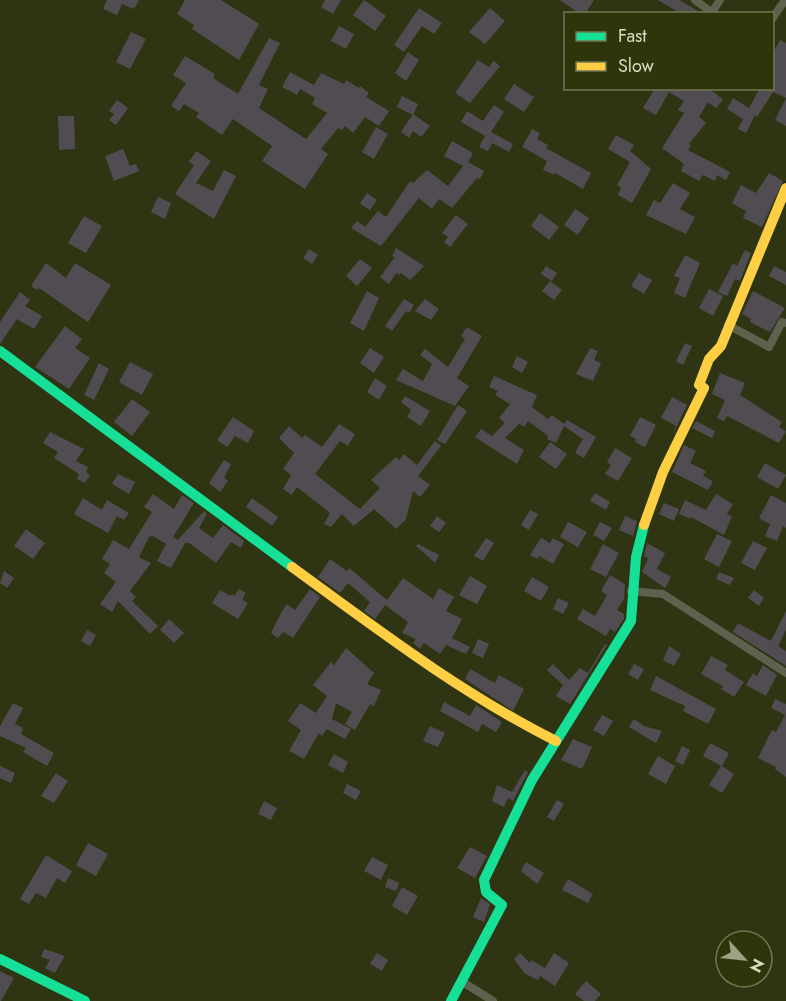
<svg xmlns="http://www.w3.org/2000/svg" width="786" height="1001" font-family="Jost,sans-serif">
<style>
.building{fill:#514c51}
.lines{fill:none;stroke-linecap:round;stroke-linejoin:round}
.street{stroke:#5e614e;stroke-width:8}
.fast{stroke:#16e098;stroke-width:10}
.slow{stroke:#ffcf43;stroke-width:10}
</style>
<rect width="100%" height="100%" fill="#2f3413"/>
<!-- building -->
<g class="building">
<polygon points="107,0 139,0 134,9 122,4 117,15 103,9"/>
<polygon points="185,0 221,0 259,24 239,60 192,29 194,25 177,14"/>
<polygon points="325,0 341,0 333,14 321,7"/>
<polygon points="364,0 386,16 375,31 353,15"/>
<polygon points="560,0 594,0 585,14 580,14"/>
<polygon points="658,0 679,0 703,14 681,14"/>
<polygon points="419,8 442,23 434,34 422,26 404,52 394,45"/>
<polygon points="490,8 505,21 485,44 469,32"/>
<polygon points="339,26 354,34 346,49 331,41"/>
<polygon points="131,32 146,39 130,69 116,62"/>
<polygon points="269,38 280,43 259,85 268,89 259,108 306,139 327,113 312,104 315,98 300,89 297,95 282,87 290,72 314,85 321,73 344,84 346,80 359,88 360,86 369,93 366,97 389,111 379,126 365,117 353,133 345,126 342,130 338,128 321,149 328,154 305,189 262,161 272,146 233,119 222,135 196,117 199,113 184,104 179,111 171,106 186,83 173,75 185,56 215,74 213,78 238,94"/>
<polygon points="780,40 786,43 786,98 773,92 757,117 755,115 746,133 738,129 743,119 727,109 733,98 749,108 760,88 772,88 772,55"/>
<polygon points="408,52 419,60 406,81 395,73"/>
<polygon points="478,60 489,67 494,61 500,66 470,103 455,93"/>
<polygon points="514,84 534,97 524,112 504,99"/>
<polygon points="655,88 709,88 723,100 716,108 708,102 699,117 706,123 689,144 691,146 688,150 730,172 726,180 717,175 715,181 703,175 699,181 681,171 684,164 662,148 684,113 678,110 684,101 669,92 656,115 643,108"/>
<polygon points="402,96 418,104 413,115 397,107"/>
<polygon points="786,98 786,126 775,120"/>
<polygon points="117,100 128,108 116,125 109,120 114,114 109,111"/>
<polygon points="494,105 504,112 491,132 513,144 509,152 492,143 488,151 479,147 485,136 461,122 467,111 483,121"/>
<polygon points="413,114 430,126 421,137 413,131 409,138 401,132"/>
<polygon points="58,116 74,116 75,149 59,150"/>
<polygon points="376,127 388,134 374,159 362,152"/>
<polygon points="532,129 540,133 537,139 548,145 546,148 591,173 583,189 555,173 554,175 543,170 547,161 522,147"/>
<polygon points="616,135 634,145 630,151 651,169 632,203 618,195 621,188 617,185 630,162 608,149"/>
<polygon points="452,141 473,153 468,162 484,171 480,179 477,178 452,208 439,199 432,209 419,198 381,246 351,228 357,221 365,227 378,211 386,217 410,181 413,183 427,170 448,186 463,166 444,156"/>
<polygon points="123,149 130,166 136,164 139,171 114,181 105,156"/>
<polygon points="196,151 211,161 196,183 213,191 224,170 236,176 214,219 175,194 194,165 189,162"/>
<polygon points="769,173 783,181 762,227 743,218 746,211 732,203 741,185 756,193"/>
<polygon points="673,183 690,193 680,209 695,217 686,234 646,215 654,200 660,203"/>
<polygon points="367,193 377,200 370,210 360,204"/>
<polygon points="158,197 171,203 165,219 151,212"/>
<polygon points="575,209 589,218 578,235 564,225"/>
<polygon points="540,213 559,227 549,240 531,226"/>
<polygon points="456,215 468,224 450,247 444,242 448,237 442,233"/>
<polygon points="84,216 102,226 86,253 68,243"/>
<polygon points="396,248 424,266 410,280 401,273 399,275 396,273 389,284 380,277 395,257 392,256"/>
<polygon points="309,249 318,255 312,264 303,258"/>
<polygon points="745,250 751,253 740,281 735,279 727,296 718,292 733,263 737,266"/>
<polygon points="685,255 700,263 685,298 674,293 680,278 674,276"/>
<polygon points="360,259 372,268 357,286 346,276"/>
<polygon points="46,263 66,278 75,263 111,285 88,322 39,288 37,290 31,286"/>
<polygon points="546,266 557,273 552,281 541,274"/>
<polygon points="774,266 786,272 786,285 769,276"/>
<polygon points="639,273 652,280 644,294 631,286"/>
<polygon points="550,281 562,290 554,300 542,291"/>
<polygon points="709,289 723,296 713,316 699,308"/>
<polygon points="367,291 379,298 364,331 350,323"/>
<polygon points="753,291 785,308 770,332 750,322 751,319 742,314"/>
<polygon points="20,292 30,300 25,306 42,316 34,329 17,319 0,344 0,322"/>
<polygon points="404,299 414,305 409,313 406,311 392,331 385,326"/>
<polygon points="425,299 439,309 431,320 415,311"/>
<polygon points="65,326 82,339 75,348 90,358 69,389 35,367"/>
<polygon points="467,327 482,336 457,378 469,386 455,406 396,380 403,369 423,381 432,364 420,355 425,349 448,367 465,339 461,336"/>
<polygon points="685,343 692,346 683,365 676,361"/>
<polygon points="370,348 384,357 374,373 360,363"/>
<polygon points="590,348 598,351 594,360 601,363 593,381 576,374"/>
<polygon points="517,356 528,362 522,373 512,367"/>
<polygon points="130,362 153,374 142,395 119,382"/>
<polygon points="99,363 109,369 94,400 84,395"/>
<polygon points="720,373 745,383 740,395 782,422 779,427 786,431 779,443 727,416 724,421 717,418 725,400 712,394"/>
<polygon points="494,376 537,395 532,407 548,419 552,415 564,424 567,420 596,437 584,458 575,453 583,439 564,426 556,443 547,439 548,436 528,421 524,427 519,424 505,438 524,450 517,464 475,437 481,429 492,436 505,423 499,418 510,404 495,395 498,391 489,387"/>
<polygon points="375,378 387,386 379,400 367,392"/>
<polygon points="405,396 430,411 421,426 407,417 411,410 401,402"/>
<polygon points="672,397 687,405 671,438 676,426 661,418"/>
<polygon points="132,399 150,412 132,436 114,422"/>
<polygon points="458,405 467,411 445,444 437,440"/>
<polygon points="233,417 254,431 248,443 235,436 227,447 217,440"/>
<polygon points="640,417 656,425 645,447 635,442 636,439 630,436"/>
<polygon points="696,421 715,431 712,438 692,428"/>
<polygon points="339,424 355,434 348,446 340,441 315,474 360,509 380,488 371,480 396,457 399,460 404,454 417,465 435,441 441,446 418,476 430,485 420,497 413,491 406,519 396,529 374,509 354,526 342,514 331,527 324,524 330,513 297,487 292,495 283,489 291,475 283,469 294,453 279,438 289,426 302,438 305,435 322,447"/>
<polygon points="50,432 84,449 76,461 88,467 86,472 90,475 85,483 77,479 79,474 54,458 58,452 43,443"/>
<polygon points="550,442 567,454 556,469 539,457"/>
<polygon points="684,445 696,451 690,463 706,471 703,476 713,481 708,490 672,472"/>
<polygon points="615,448 632,458 618,481 605,474 611,465 607,462"/>
<polygon points="224,460 231,464 224,478 228,481 220,492 209,483"/>
<polygon points="765,463 786,475 778,489 757,477"/>
<polygon points="118,474 135,482 129,494 112,484"/>
<polygon points="595,493 610,502 606,510 590,501"/>
<polygon points="153,494 174,509 182,495 194,503 173,537 178,540 204,511 207,514 199,528 213,538 223,525 244,541 241,548 231,542 216,563 189,543 185,543 171,568 157,561 166,544 153,536 149,537 139,557 151,563 130,591 136,597 132,601 158,626 150,634 118,601 112,612 100,604 116,582 104,573 110,564 102,559 113,540 129,549 152,512 144,507"/>
<polygon points="716,494 733,504 727,514 732,516 724,535 691,517 690,519 679,514 685,500 706,510"/>
<polygon points="771,495 786,503 786,528 783,526 777,541 765,536 770,524 759,518"/>
<polygon points="83,498 102,510 107,500 129,513 124,520 117,516 108,533 74,514"/>
<polygon points="252,498 278,517 272,526 246,507"/>
<polygon points="664,503 679,509 674,521 659,514"/>
<polygon points="530,510 538,514 529,530 521,525"/>
<polygon points="437,516 446,523 439,532 430,526"/>
<polygon points="625,516 637,521 633,536 619,530"/>
<polygon points="568,522 587,532 578,547 560,537"/>
<polygon points="600,522 612,528 604,541 593,535"/>
<polygon points="26,529 45,543 33,559 14,546"/>
<polygon points="717,534 732,541 719,567 704,559"/>
<polygon points="486,538 494,543 483,561 474,556"/>
<polygon points="541,538 550,543 553,538 564,544 553,564 539,556 537,559 530,555"/>
<polygon points="753,541 767,548 755,570 741,563"/>
<polygon points="647,543 665,553 657,569 671,577 665,588 642,572 648,558 644,556"/>
<polygon points="418,544 439,555 435,563 416,546"/>
<polygon points="603,544 619,553 606,577 590,569"/>
<polygon points="330,559 347,571 349,568 387,600 403,578 433,599 439,588 454,597 446,611 462,619 452,638 470,647 466,654 446,645 440,654 424,643 420,649 413,643 416,639 402,633 408,622 385,605 375,619 364,611 370,602 348,583 340,593 318,577"/>
<polygon points="4,571 14,578 7,588 0,583"/>
<polygon points="719,572 734,578 730,585 716,579"/>
<polygon points="610,575 625,584 624,599 617,610 624,614 624,619 615,632 610,629 606,636 577,619 583,609 595,616 607,595 601,591"/>
<polygon points="470,576 487,586 477,604 459,595"/>
<polygon points="532,577 549,587 541,601 524,591"/>
<polygon points="239,589 246,593 242,600 248,603 238,619 212,603 220,590 230,596 232,594 234,596"/>
<polygon points="310,589 320,597 293,638 283,632 278,638 271,633 282,611 287,604 295,610"/>
<polygon points="754,590 764,598 759,606 748,598"/>
<polygon points="558,598 569,603 563,614 553,609"/>
<polygon points="786,611 786,630 778,646 786,651 786,666 733,632 738,623 771,641"/>
<polygon points="169,619 184,633 174,643 160,630"/>
<polygon points="87,630 96,635 90,646 81,641"/>
<polygon points="478,639 489,644 483,658 472,653"/>
<polygon points="605,644 607,645 570,704 556,696 563,685 547,670 553,664 569,680 580,668 588,673"/>
<polygon points="669,646 681,654 674,666 663,660"/>
<polygon points="346,648 374,673 367,684 381,690 374,706 370,704 355,730 345,724 352,712 336,703 332,719 351,729 345,739 327,729 322,736 319,733 304,759 289,751 301,730 288,721 300,703 316,713 327,696 313,685 331,662 334,665"/>
<polygon points="711,656 728,665 725,670 744,682 734,697 721,689 723,686 701,674"/>
<polygon points="634,664 644,669 638,680 628,674"/>
<polygon points="763,665 777,675 766,696 746,685 753,673 757,676"/>
<polygon points="470,669 495,683 499,675 524,689 513,711 465,679"/>
<polygon points="656,676 716,709 708,724 683,711 685,706 650,690"/>
<polygon points="775,699 786,704 786,777 775,769 776,767 758,758 772,730 776,732 785,715 771,708"/>
<polygon points="444,702 470,716 476,705 502,722 496,732 482,724 478,732 440,711"/>
<polygon points="13,703 23,708 15,724 23,728 21,734 54,753 47,766 23,752 26,748 0,736 0,726"/>
<polygon points="602,715 613,721 604,736 593,730"/>
<polygon points="634,719 644,726 662,731 656,743 629,727"/>
<polygon points="430,726 445,733 438,747 423,741"/>
<polygon points="573,739 592,747 582,769 561,760"/>
<polygon points="710,743 729,753 722,766 734,774 722,793 709,785 721,766 703,756"/>
<polygon points="682,746 690,750 683,765 675,761"/>
<polygon points="334,754 348,762 343,773 328,765"/>
<polygon points="658,756 675,766 666,784 648,774"/>
<polygon points="0,766 15,773 11,783 0,778"/>
<polygon points="525,770 528,772 513,801 508,798 504,807 492,801 497,785 512,792"/>
<polygon points="56,773 68,781 54,803 41,796"/>
<polygon points="347,784 361,791 356,800 343,793"/>
<polygon points="557,800 564,804 554,821 547,817"/>
<polygon points="264,801 277,808 271,820 258,814"/>
<polygon points="88,843 108,854 96,876 76,865"/>
<polygon points="470,847 487,856 475,878 457,868"/>
<polygon points="46,855 72,871 65,883 57,878 46,898 36,893 29,904 20,899"/>
<polygon points="372,857 388,865 381,880 364,871"/>
<polygon points="526,862 544,873 537,884 521,871"/>
<polygon points="388,878 399,883 396,891 385,887"/>
<polygon points="568,879 593,894 588,903 562,890"/>
<polygon points="402,887 418,896 407,915 392,906"/>
<polygon points="481,898 490,904 484,922 473,917"/>
<polygon points="44,949 65,956 55,973 45,968 50,960 41,957"/>
<polygon points="377,953 388,960 382,971 370,964"/>
<polygon points="520,953 530,963 531,960 545,968 554,953 569,963 555,986 540,976 538,980 524,973 514,959"/>
<polygon points="0,971 14,978 1,1001 0,1001"/>
<polygon points="586,981 601,994 595,1001 584,1001 575,994"/>
</g>
<g class="lines">
<!-- street -->
<g class="street">
<polyline points="695,0 714,14"/>
<polyline points="712,12 720,0"/>
<polyline points="772,19 785,0"/>
<polyline points="728,325 769,347 782,322 786,323"/>
<polyline points="631,591 663,594 786,673"/>
<polyline points="461,981 493,1001"/>
</g>
<!-- fast -->
<g class="fast">
<polyline points="0,351 292,567"/>
<polyline points="0,959 85,1001"/>
<polyline points="451,1001 502,905 486,892 484,880 532,780 631,621 636,557 644,525"/>
</g>
<!-- slow -->
<g class="slow">
<polyline points="644,525 663,472 704,388 699,385 709,359 721,346 786,188"/>
<path d="M292,567C377,629 462,694 556,741"/>
</g>
</g>
<!-- legend -->
<rect x="564" y="12" width="210" height="78" fill="#2f350b" stroke="#727853" stroke-width="1.5"/>
<rect x="576" y="32" width="30" height="9" fill="#16e098" stroke="#727853" stroke-width="1.5"/>
<text x="618" y="42" font-size="18" fill="#d6ddc0">Fast</text>
<rect x="576" y="62" width="30" height="9" fill="#ffcf43" stroke="#727853" stroke-width="1.5"/>
<text x="618" y="72" font-size="18" fill="#d6ddc0">Slow</text>
<!-- north arrow -->
<g transform="translate(744 959) rotate(117)"><circle r="28" fill="#2f350b" stroke="#727853" stroke-width="1.5"/>
<path d="M0-4.5L10 22L0 15L-10 22Z" fill="#9ca283"/>
<text y="-9" font-size="16" font-weight="bold" text-anchor="middle" fill="#d6ddc0">N</text>
</g>
</svg>
